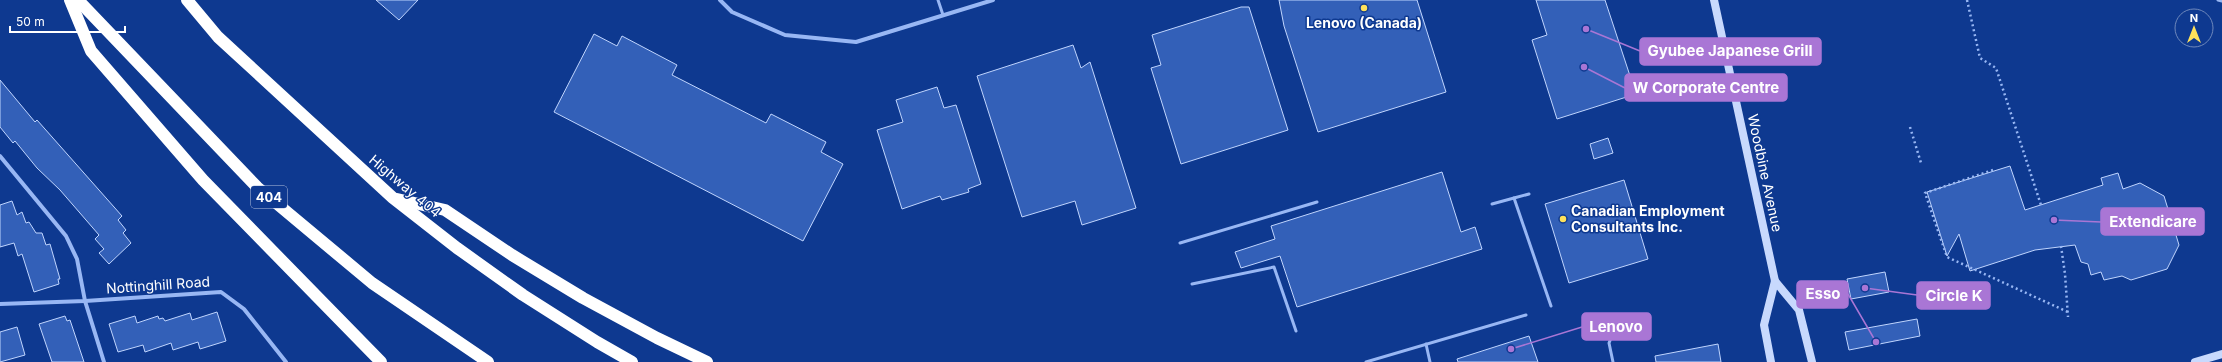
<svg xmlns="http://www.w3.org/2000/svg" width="2222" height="362" font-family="Inter,sans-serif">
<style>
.building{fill:#3360b8;stroke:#c0d5fe}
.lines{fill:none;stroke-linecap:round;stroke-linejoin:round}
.path{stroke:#98b7f4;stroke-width:2.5;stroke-dasharray:2 3;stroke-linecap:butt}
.lane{stroke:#98b7f4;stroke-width:3}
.street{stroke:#98b7f4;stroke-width:4}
.secondary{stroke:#c8d9fd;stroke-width:8}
.highway{stroke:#fff;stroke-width:12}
.poi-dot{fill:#ffe25b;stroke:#0e3990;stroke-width:1.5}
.labels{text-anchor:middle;stroke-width:3;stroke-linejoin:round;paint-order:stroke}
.shield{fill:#0e3990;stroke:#b7c4de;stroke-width:1}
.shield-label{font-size:13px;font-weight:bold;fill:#fff}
.poi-label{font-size:14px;font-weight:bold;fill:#fff;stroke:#0e3990}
.street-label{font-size:14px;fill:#fff;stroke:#0e3990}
.leader{fill:none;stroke:#a976d5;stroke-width:1.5}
.callout-dot{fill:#a976d5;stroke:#0e3990;stroke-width:1.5}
.callout{fill:#a976d5;stroke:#a976d5;stroke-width:1.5}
.callout-label{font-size:15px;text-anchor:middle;font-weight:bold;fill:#fff}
</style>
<rect width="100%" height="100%" fill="#0e3990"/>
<!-- building -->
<g class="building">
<polygon points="376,0 418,0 399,20"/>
<polygon points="1279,0 1417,0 1446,92 1318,132 1284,26"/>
<polygon points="1536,0 1605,0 1636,94 1557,119 1532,40 1547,35"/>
<polygon points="1241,7 1249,7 1288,130 1181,164 1151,68 1161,65 1152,35"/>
<polygon points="594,34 617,46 622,36 677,65 672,75 723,101 766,123 771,114 826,142 821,152 843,164 803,241 554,112"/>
<polygon points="1073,45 1081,68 1090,62 1136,208 1082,225 1075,201 1022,217 977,76"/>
<polygon points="0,80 35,122 37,120 122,216 118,220 126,230 123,233 131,243 109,264 99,253 104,249 95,239 99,235 60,190 37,168 15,141 13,143 0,127"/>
<polygon points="937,87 944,108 956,105 981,184 968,189 969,192 942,200 940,196 902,209 877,130 903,122 896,100"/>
<polygon points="1608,138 1613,153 1594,159 1590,144"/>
<polygon points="2010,166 2025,210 2103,185 2101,178 2118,173 2123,189 2140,183 2164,196 2179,245 2167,269 2131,280 2122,276 2104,280 2101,272 2091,275 2088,264 2081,262 2075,245 2035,250 1970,271 1959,234 1947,256 1927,192"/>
<polygon points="1442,172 1461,232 1475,227 1482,249 1297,307 1280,256 1241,268 1235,252 1275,239 1271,226"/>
<polygon points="1624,180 1648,259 1569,283 1545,204"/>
<polygon points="12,201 17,215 22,212 26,223 29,222 36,233 42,233 46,245 50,244 60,279 58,279 59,284 34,292 22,254 18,256 14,243 0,247 0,205"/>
<polygon points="1885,272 1889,292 1851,299 1847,279"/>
<polygon points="217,312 226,341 200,349 198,342 173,350 171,343 145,352 143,345 118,352 109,324 135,316 137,323 158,316 159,319 163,318 165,321 190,313 192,320"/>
<polygon points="65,316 67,321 70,320 84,362 52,362 39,324"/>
<polygon points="1917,319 1920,336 1849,350 1845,332"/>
<polygon points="17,327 25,355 0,362 0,332"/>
<polygon points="1529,336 1538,362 1458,362 1457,359"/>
<polygon points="1718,344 1721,362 1656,362 1655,356"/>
</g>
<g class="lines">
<!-- path -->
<g class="path">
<polyline points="1967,0 1980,58 1996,68 2041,205"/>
<polyline points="1910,127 1921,163"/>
<polyline points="1993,170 1925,193 1947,257 2068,312"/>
<polyline points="2061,246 2065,274 2068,317"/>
<polyline points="1814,290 1840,285"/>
</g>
<!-- lane -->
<g class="lane">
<polyline points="938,0 943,15"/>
<polyline points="2218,0 2222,1"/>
<polyline points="1529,194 1514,198 1551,306"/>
<polyline points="1492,204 1514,198"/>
<polyline points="1180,243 1317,202"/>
<polyline points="1192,284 1274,267 1296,331"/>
<polyline points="1426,344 1430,362"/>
<polyline points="1366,362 1526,315"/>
<polyline points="1613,362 1609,343 1614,331 1626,326 1646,329"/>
</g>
<!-- street -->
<g class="street">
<polyline points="720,0 732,12 785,35 856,42 993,0"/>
<polyline points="0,156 66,236 77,259 85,301 104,362"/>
<polyline points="0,304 85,301 221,292 244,309 286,362"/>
</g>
<!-- secondary -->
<g class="secondary">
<polyline points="1714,0 1775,281 1764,325 1771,362"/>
<polyline points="1775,281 1799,310 1812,362"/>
<polyline points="2195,362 2222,354"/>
</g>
<!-- highway -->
<g class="highway">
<polyline points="70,0 91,51 203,180 381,362"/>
<polyline points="78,0 257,187 372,283 488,362"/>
<polyline points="187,0 218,37 393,198 457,248 523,295 597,342 632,362"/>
<polyline points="397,199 445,210 512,255 583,298 657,338 707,362"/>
</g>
</g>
<!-- markers -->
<g class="poi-dot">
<circle cx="1364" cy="8" r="4"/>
<circle cx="1563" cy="219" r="4"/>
</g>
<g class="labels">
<!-- shield labels -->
<rect class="shield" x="251" y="186" width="36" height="22" rx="3"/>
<g class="shield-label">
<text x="269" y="202">404</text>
</g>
<!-- poi labels -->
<g class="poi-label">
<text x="1364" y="28">Lenovo (Canada)</text>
<text x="1571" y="216" text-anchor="start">Canadian Employment<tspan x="1571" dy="16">Consultants Inc.</tspan></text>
</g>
<!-- street labels -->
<g class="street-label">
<text transform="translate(1765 173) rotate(78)" y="5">Woodbine Avenue</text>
<text transform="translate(405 186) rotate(40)" y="5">Highway 404</text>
<text transform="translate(158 285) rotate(-4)" y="5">Nottinghill Road</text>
</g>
</g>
<!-- callouts -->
<path class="leader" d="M1586 29L1640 51M1584 67L1625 88M2054 220L2101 222M1876 342L1848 294M1865 288L1917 295M1511 349L1582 327"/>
<g class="callout-dot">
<circle cx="1586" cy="29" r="4"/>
<circle cx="1584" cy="67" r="4"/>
<circle cx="2054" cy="220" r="4"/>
<circle cx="1876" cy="342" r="4"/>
<circle cx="1865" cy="288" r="4"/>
<circle cx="1511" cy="349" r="4"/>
</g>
<g class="callout">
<rect x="1640" y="38" width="181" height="27" rx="4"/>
<rect x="1625" y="74" width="162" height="27" rx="4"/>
<rect x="2101" y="208" width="103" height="27" rx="4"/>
<rect x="1797" y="281" width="51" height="27" rx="4"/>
<rect x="1917" y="282" width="73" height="27" rx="4"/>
<rect x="1582" y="313" width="69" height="27" rx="4"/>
</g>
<g class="callout-label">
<text x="1730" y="56">Gyubee Japanese Grill</text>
<text x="1706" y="93">W Corporate Centre</text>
<text x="2153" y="227">Extendicare</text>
<text x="1823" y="299">Esso</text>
<text x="1954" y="301">Circle K</text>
<text x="1616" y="332">Lenovo</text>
</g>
<!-- north arrow -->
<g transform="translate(2194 28)"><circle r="19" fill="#0e3990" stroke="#6e88bc"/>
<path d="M0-3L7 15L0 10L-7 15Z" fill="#ffe25b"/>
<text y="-6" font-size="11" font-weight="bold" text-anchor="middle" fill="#ffffff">N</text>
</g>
<!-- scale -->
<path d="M10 26v6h115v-6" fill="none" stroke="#ffffff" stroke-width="2"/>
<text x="16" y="26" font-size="12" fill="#ffffff" stroke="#0e3990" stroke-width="3" paint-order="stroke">50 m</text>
</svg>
